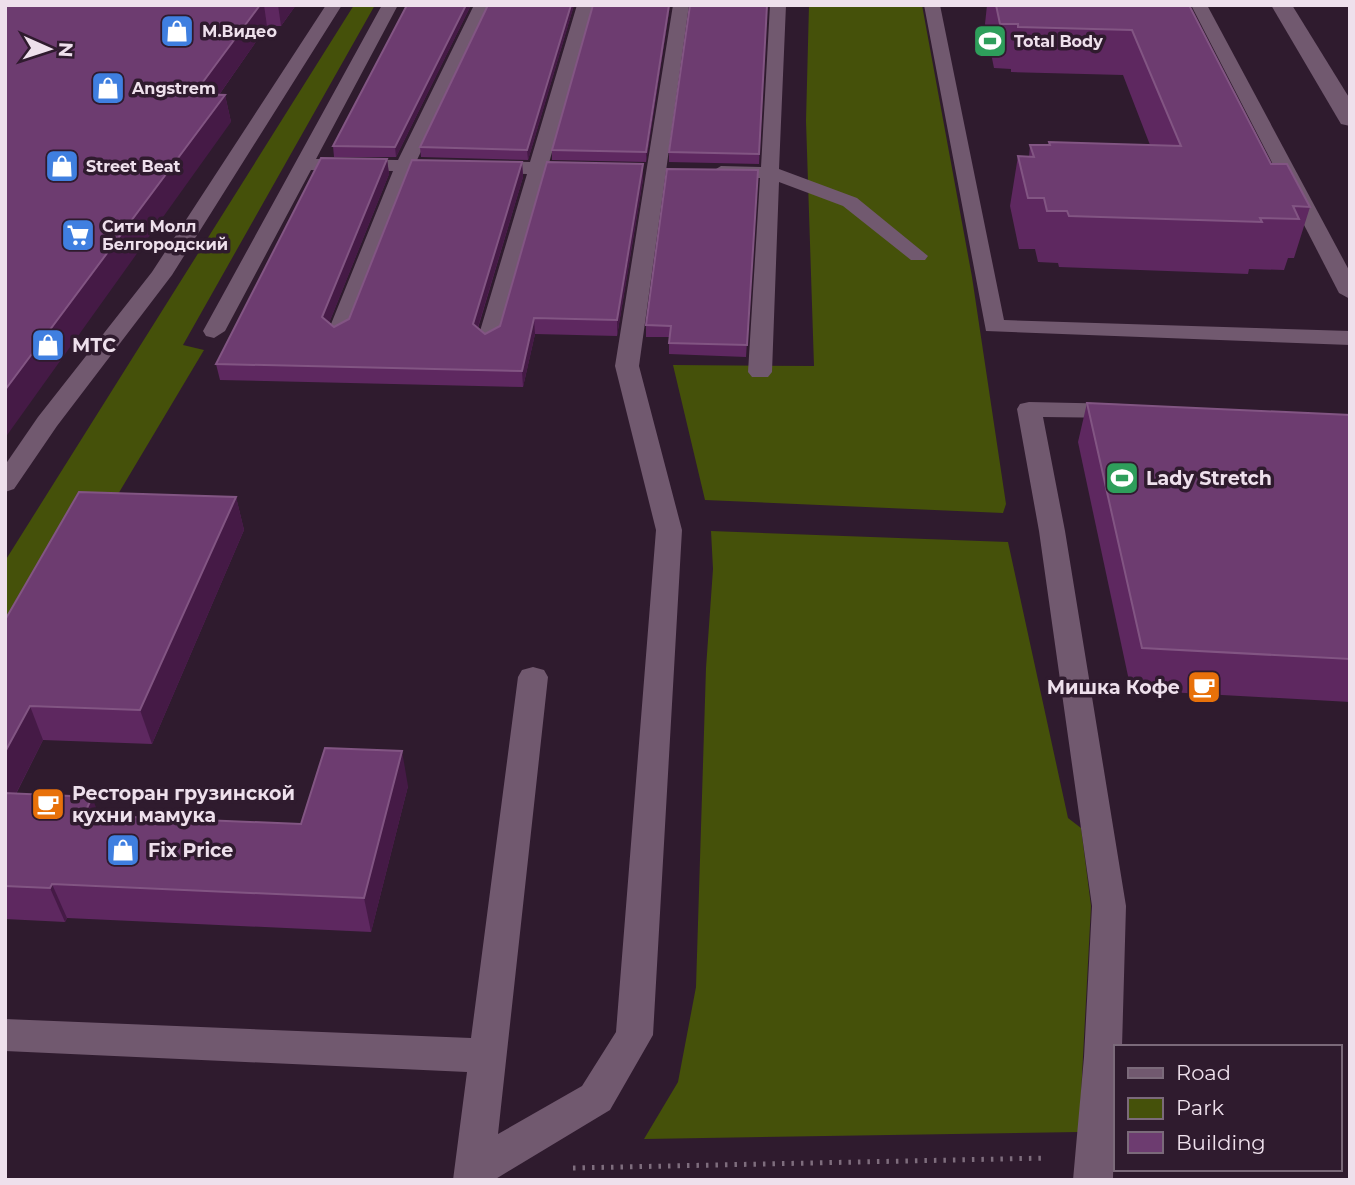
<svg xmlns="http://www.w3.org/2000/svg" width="1355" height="1185" font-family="Montserrat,sans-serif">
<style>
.green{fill:#45510a}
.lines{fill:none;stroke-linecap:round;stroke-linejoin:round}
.path{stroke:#7e6d7d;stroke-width:5;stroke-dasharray:2.5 7;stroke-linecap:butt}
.lane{fill:#71596f;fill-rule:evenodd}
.secondary{fill:#71596f;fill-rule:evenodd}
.wall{fill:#5e2860}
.shaded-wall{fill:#451a46}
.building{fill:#6d3c70;stroke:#825583;stroke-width:2}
.labels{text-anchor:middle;stroke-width:7;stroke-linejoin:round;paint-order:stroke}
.far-poi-label{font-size:16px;font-weight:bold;fill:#eee0ec;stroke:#2f1b2e;text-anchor:start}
.poi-label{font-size:19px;font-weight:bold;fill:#eee0ec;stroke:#2f1b2e;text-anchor:start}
</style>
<rect width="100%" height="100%" fill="#2f1b2e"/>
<!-- green -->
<g class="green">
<polygon points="354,5 375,5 183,345 204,350 105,516 5,664 5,561"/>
<polygon points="809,5 922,5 972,277 1006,504 1003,513 705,500 673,365 814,366 806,121"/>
<polygon points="711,531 1008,542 1068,818 1081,828 1091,906 1079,1132 644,1139 678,1082 696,987 706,668 713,569"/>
</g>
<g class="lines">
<!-- path -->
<g class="path">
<polyline points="1339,1157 1350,1157"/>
<polyline points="573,1168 1047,1158"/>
</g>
<!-- lane -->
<g class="lane">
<polygon points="326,5 342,5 172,275 57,426 14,489 5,492 5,465 38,417 152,272"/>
<polygon points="382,5 398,5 316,159 398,160 474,5 490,5 417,160 446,160 455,166 446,172 412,171 346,339 330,339 327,334 393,171 311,170 225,331 214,338 206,336 203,331"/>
<polygon points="577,5 593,5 549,163 583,163 592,169 583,175 546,174 499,341 488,348 480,346 477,341 527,174 487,173 478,167 487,161 530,162"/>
<polygon points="673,5 689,5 639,366 682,530 653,1035 610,1110 494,1180 453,1180 467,1072 5,1051 5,1019 471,1038 518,677 522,670 533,667 544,670 548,677 498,1134 582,1086 616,1032 656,530 615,366"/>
<polygon points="770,5 786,5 779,169 857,198 928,256 925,260 911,260 843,206 779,182 772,372 768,377 752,377 748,372 760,178 721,178 711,172 721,166 761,167"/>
<polygon points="924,5 940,5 1004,320 1350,331 1350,345 986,331"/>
<polygon points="1191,5 1207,5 1350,272 1350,299 1339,293"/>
<polygon points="1029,402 1123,404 1132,406 1135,411 1132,416 1123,418 1043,417 1065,531 1126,906 1122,1047 1115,1047 1113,1180 1073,1180 1084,1057 1092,906 1039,531 1017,409 1020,404"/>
</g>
<!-- secondary -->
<polygon class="secondary" points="1271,5 1292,5 1350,99 1350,126 1341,124 1338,119"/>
</g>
<!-- wall -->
<g class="wall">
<polygon points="5,5 296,5 281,26 267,26 219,95 225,95 231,122"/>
<polygon points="407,5 471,5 396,157 334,157 333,146"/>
<polygon points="574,5 528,160 421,157 420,147"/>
<polygon points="670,5 646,162 552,160 552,150"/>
<polygon points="767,5 759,164 669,162 669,152"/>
<polygon points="987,5 1189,5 1271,164 1310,207 1294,258 1288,258 1284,270 1249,269 1248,274 1059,267 1058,263 1038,262 1035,249 1019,249 1010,206 1018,156 1029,157 1030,145 1049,145 1049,142 1150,145 1123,75 1011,72 1011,69 994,68 985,24"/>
<polygon points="387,159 389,174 329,323 334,327 349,319 522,162 523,177 478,328 485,334 500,326 643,164 643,179 617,336 535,334 523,387 220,380 216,364"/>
<polygon points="758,170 746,357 669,354 669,337 646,337 646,325"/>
<polygon points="1087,403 1350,415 1350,702 1131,690 1078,442"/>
<polygon points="236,497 244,530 152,744 43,740 16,794 99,815 301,824 408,786 371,932 67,918 65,922 5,919 5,620"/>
</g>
<!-- shaded-wall -->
<g class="shaded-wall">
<polygon points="260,5 264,5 267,26 200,122 194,94"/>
<polygon points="278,5 296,5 281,26"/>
<polygon points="466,5 471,5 396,157 395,147"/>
<polygon points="571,5 574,5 528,160 527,150"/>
<polygon points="669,5 670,5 646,162 646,152"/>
<polygon points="225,95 231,122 5,438 5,390"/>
<polygon points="387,159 389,174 325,333 322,317"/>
<polygon points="522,162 523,177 474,340 473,324"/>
<polygon points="643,164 643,179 617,336 617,320"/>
<polygon points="534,318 535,334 523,387 522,371"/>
<polygon points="236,497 244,530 152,744 140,710"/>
<polygon points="30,706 43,740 5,815 5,752"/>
<polygon points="402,751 408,786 371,932 364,898"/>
<polygon points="92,797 105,831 84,815"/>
<polygon points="52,884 67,918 65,922 50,888"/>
</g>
<!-- building -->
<g class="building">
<polygon points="5,5 260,5 194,94 225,95 5,390"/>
<polygon points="407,5 466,5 395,147 333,146"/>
<polygon points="488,5 571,5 527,150 420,147"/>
<polygon points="593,5 669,5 646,152 552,150"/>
<polygon points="690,5 767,5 759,154 669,152"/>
<polygon points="996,5 1189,5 1271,164 1287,164 1310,207 1293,206 1299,219 1260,218 1262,222 1069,216 1067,211 1047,211 1044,198 1028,198 1018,156 1034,157 1030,145 1050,145 1049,142 1181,146 1132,30 1018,27 1018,24 1000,24"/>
<polygon points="321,158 387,159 322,317 334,327 349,319 412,160 522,162 473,324 485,334 500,326 547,162 643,164 617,320 534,318 522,371 216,364"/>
<polygon points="667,169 758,170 747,345 669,343 671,326 646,325"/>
<polygon points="1087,403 1350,415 1350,659 1142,648"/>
<polygon points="79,492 236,497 140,710 30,706 5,752 5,620"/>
<polygon points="325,748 402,751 364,898 52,884 50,888 5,886 5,793 92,797 84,815 301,824"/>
</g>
<!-- icons -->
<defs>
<g id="shop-square" transform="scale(1.75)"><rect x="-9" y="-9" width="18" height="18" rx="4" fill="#3f7fe0" stroke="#2f1b2e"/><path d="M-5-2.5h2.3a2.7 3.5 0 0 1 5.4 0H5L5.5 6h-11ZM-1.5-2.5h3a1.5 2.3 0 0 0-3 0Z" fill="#fff"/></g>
<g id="stadium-square" transform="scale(1.75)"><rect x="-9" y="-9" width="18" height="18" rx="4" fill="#2e9e5b" stroke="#2f1b2e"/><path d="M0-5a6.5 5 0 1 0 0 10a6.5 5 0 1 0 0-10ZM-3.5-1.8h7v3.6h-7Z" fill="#fff"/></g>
<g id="supermarket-square" transform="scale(1.75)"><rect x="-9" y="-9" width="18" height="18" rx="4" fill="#3f7fe0" stroke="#2f1b2e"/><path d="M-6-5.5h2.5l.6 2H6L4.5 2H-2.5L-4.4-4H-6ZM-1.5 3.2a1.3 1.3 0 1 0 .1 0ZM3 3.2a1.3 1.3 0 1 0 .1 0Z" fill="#fff"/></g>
<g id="cafe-square" transform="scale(1.75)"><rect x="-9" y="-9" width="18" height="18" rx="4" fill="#e8710a" stroke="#2f1b2e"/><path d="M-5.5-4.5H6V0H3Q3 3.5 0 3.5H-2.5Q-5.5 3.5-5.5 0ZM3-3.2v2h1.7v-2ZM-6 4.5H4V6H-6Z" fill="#fff"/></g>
</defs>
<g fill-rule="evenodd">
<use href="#shop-square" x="177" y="31"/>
<use href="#stadium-square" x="990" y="41"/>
<use href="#shop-square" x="108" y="88"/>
<use href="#shop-square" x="62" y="166"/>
<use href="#supermarket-square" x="78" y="235"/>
<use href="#shop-square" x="48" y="345"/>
<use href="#stadium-square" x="1122" y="478"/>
<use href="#cafe-square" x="1204" y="687"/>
<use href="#cafe-square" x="48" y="804"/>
<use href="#shop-square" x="123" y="850"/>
</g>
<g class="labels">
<!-- far-poi labels -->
<g class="far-poi-label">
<text x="202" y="37">М.Видео</text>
<text x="1014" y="47">Total Body</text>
<text x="132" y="94">Angstrem</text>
<text x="86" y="172">Street Beat</text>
<text x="102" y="232">Сити Молл<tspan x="102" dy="18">Белгородский</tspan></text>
</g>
<!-- poi labels -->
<g class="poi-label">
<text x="72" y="352">МТС</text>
<text x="1146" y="485">Lady Stretch</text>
<text x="1180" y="694" text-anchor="end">Мишка Кофе</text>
<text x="72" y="800">Ресторан грузинской<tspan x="72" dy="22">кухни мамука</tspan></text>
<text x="148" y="857">Fix Price</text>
</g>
</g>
<!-- border -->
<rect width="1355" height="1185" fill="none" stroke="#eee0ec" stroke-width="14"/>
<!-- legend -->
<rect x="1114" y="1045" width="228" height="126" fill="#2f1b2e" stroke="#7b6a7a" stroke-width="2"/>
<rect x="1128" y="1068" width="35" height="10" fill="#71596f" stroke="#7b6a7a" stroke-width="2"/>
<text x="1176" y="1080" font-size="21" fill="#eee0ec">Road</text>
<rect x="1128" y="1098" width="35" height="21" fill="#45510a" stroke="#7b6a7a" stroke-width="2"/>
<text x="1176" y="1115" font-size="21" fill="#eee0ec">Park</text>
<rect x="1128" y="1132" width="35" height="21" fill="#6d3c70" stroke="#7b6a7a" stroke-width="2"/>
<text x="1176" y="1150" font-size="21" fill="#eee0ec">Building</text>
<!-- north arrow -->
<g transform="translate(49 49) rotate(93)" stroke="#2f1b2e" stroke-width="5" paint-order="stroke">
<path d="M0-5L12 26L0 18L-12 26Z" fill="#eee0ec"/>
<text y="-10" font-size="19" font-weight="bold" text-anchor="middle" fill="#eee0ec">N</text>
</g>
</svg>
